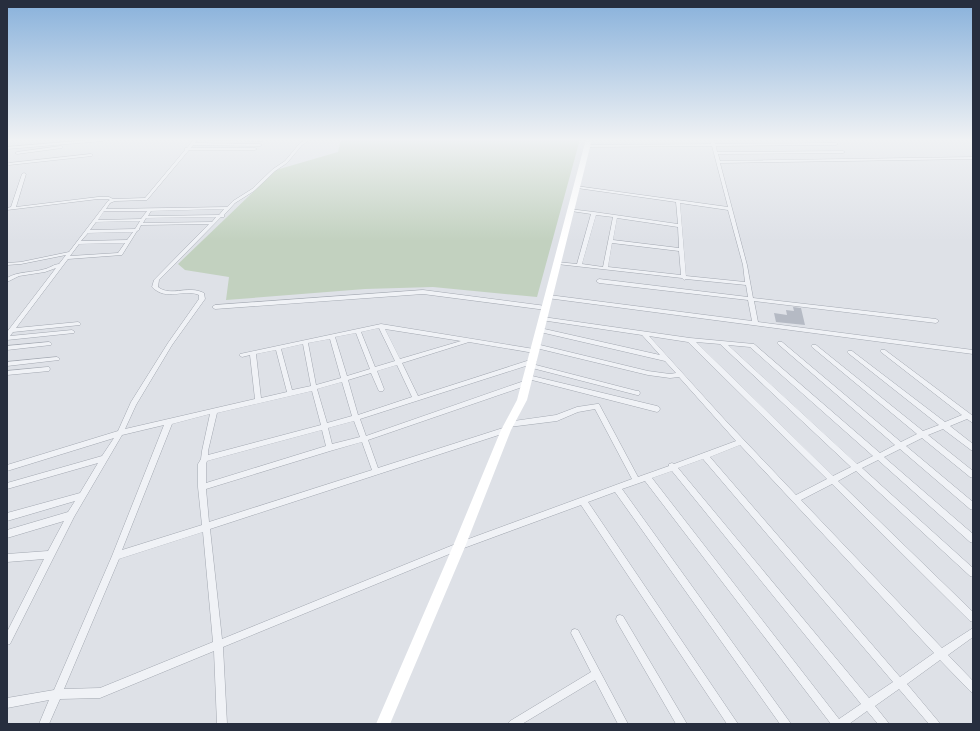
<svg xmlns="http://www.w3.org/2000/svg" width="980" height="731" font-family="Montserrat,sans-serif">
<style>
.green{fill:#c2d1bf}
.building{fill:#b5bac4}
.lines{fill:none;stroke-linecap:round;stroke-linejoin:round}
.street-casing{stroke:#a3a8b1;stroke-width:1}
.street{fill:#f0f2f6;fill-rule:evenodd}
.secondary{fill:#fff;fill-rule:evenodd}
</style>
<rect width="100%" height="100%" fill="#dee1e7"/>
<!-- green -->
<polygon class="green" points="341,139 580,139 537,297 433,287 365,289 226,300 229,277 185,270 178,264 276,170 338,152"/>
<!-- building -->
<polygon class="building" points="793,307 801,308 805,325 776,322 774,313 787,315 786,310 794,311"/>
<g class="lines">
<!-- street casing -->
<g class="street-casing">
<g id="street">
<polygon points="102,139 104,140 103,141 7,149 7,147"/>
<path d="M194,139H198L195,143L260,144L262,145L260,146L193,145L191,148H255L257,149L255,150H189L147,200L115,201L110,203L106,209L227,207L233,201L252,189L273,169L285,161L300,143L307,139H311L302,145L287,163L275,171L254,191L235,203L224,215V217H221L159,280L158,287C168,295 180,289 192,290C196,290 200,291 204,293L205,299L172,345L136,405L125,429L255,399L250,355L242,357L239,355L240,354L381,324L534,349L537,351L534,353L469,342L402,363L418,396L533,359L536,361L535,363L360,419L366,436L524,381H528L529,383L528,385L368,440L378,468L506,427L508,428L509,430L508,432L210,529L222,639L463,541L632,479L595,409L578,412L557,421L509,427L507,426L506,424L507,422L556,415L577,407L597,404H599L638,477L669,466V464L672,463L674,464L736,441L679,377L670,378L648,375L536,348L533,346L536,344L648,371L670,374L676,373L665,361L540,332L537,330L540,328L660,355L642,335L541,320L540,319L543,317L690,338L754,344L880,453L895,445L778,344L777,343L778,342H782L901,442L917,434L812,347L811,346L812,345H816L923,431L939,425L848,353L847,352L848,351H852L945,422L962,415L881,352L880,351L881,350H885L973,416V423L967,419L950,426L973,444V451L971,450L943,429L928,435L973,471V478L970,477L922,438L906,446L973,502V510L970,509L900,449L884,457L973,534V543L970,542L878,460L862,468L973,568V577L970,576L856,471L838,481L973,612V622L970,621L832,484L801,500L942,648L973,628V637L948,655L973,681V693L970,691L940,660L907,684L938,721L940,724H929L899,689L875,706L887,721L889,724H878L867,711L849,724H831L645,481L622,489L789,721L791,724H780L615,492L588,502L736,721L738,724H727L581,505L464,548L223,647L227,724H217L214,651L100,698L60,699L49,724H39L49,700L7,708V698L54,690L112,556L164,425L122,435L74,517L10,644L7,645V632L44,559L7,562V554L48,551L64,521L7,538V530L68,512L75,501L7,521V513L80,493L98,463L7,489V483L102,456L114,438L7,471V465L118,431L131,402L168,343L199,299V295C183,288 167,302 152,287L154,280L209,224L141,225L139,229V230L137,231L122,255L68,259L16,328L78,322L80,323L81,324L80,325L13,332L10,336L72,330L75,332L74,333L7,340V332L56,268L45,272L19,276L7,282V278C18,271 32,273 45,269C50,268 54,264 59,264L66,255L21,264L7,265V263L21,262L69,252L108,201L110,200L108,199H98L7,210V208L11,207L22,174L24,173L26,174L16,207L98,197H109L113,199L145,198L185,150V148H187ZM224,209L219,215L148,216L151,211ZM104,211H147L141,219L98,220ZM216,217L212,222L143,223L146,218ZM140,221L135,229L90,230L96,222ZM133,232L127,240L81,241L88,233ZM125,243L118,253L70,256L79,244ZM379,328L395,361L375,367L361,332ZM385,329L461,341L400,359ZM356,333L370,369L347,376L335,337ZM649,336L688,342L827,479L796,495L725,420ZM330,339L341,378L316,385L308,343ZM696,342L720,344L851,467L833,476ZM303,344L311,386L292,390L281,349ZM728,345L750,347L873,456L857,464ZM276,350L287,392L261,398L256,354ZM397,365L412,397L358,415L348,380L371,373L378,389L379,391H383L384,389L377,371ZM342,382L352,416L327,423L317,389ZM312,391L321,425L208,455V451L217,413ZM210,414L202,451L201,459L198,464V487L202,525L122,550L172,424ZM354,421L360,437L332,444L328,428ZM322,430L326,446L206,483V464L207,461ZM362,442L372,470L209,522L206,489L330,451ZM740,445L934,653L900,677L710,457ZM703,459L893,682L869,698L678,468ZM672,471L861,704L839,719L652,478ZM203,532L213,642L100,688L64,689L119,559Z"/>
<polygon points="209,139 260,139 264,140 262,141 211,140"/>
<path d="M710,139H714L715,144L836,143L838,144L836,145L716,146L717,152L843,151L845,152L843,153L718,154L720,161L973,157V159L720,163L747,265L753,298L936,319L939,321L936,323L754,301L758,322L973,350V354L547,298L546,297L547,296L549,295L752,321L748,300L599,283L596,281L599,279L748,297L746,285L686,279L684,280L682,278L557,264L555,263L557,262L577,264L591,214L571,211L569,210V209L594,212L678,224L676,202L577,188H576V186L728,207L712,146L588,147H587V145L711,144ZM680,203L728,210L743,265L745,282L686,276ZM596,215L613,217L603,267L582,264ZM617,218L678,227L679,248L613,240ZM612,243L679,251L681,275L608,267Z"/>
<polygon points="61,146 63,147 62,148 17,154 15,153 17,152"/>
<polygon points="91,154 93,155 92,156 9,165 7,164 9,163"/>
<polygon points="423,290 546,306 549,308 546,310 423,294 215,309 212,307 215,305"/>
<polygon points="49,342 51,343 52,344 51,345 7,350 7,346"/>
<polygon points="57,357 60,359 59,360 7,366 7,362"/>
<polygon points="530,364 532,364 637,391 639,391 640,393 639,395 637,395 532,368 530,368 529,366"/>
<polygon points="47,367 49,367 50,369 49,371 7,375 7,371"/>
<polygon points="526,375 528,375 657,406 659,407 660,409 659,411 657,412 528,379 526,379 525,377"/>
<polygon points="620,615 623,616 687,724 676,724 617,622 616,619 617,616"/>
<polygon points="575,629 578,630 628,724 618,724 595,680 522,724 508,724 510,721 591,672 571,633 572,630"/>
</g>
</g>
<!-- street -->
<use href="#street" class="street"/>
<!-- secondary -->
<polygon class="secondary" points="586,139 592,139 527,400 511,430 465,547 390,724 376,724 453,546 501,430 517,400"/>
</g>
<!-- sky -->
<linearGradient id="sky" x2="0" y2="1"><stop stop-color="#88b1db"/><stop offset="0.58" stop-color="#f0f2f4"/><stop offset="1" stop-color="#f0f2f4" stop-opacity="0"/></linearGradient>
<rect width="980" height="241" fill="url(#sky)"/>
<!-- border -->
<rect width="980" height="731" fill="none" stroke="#272e3e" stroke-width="16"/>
</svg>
